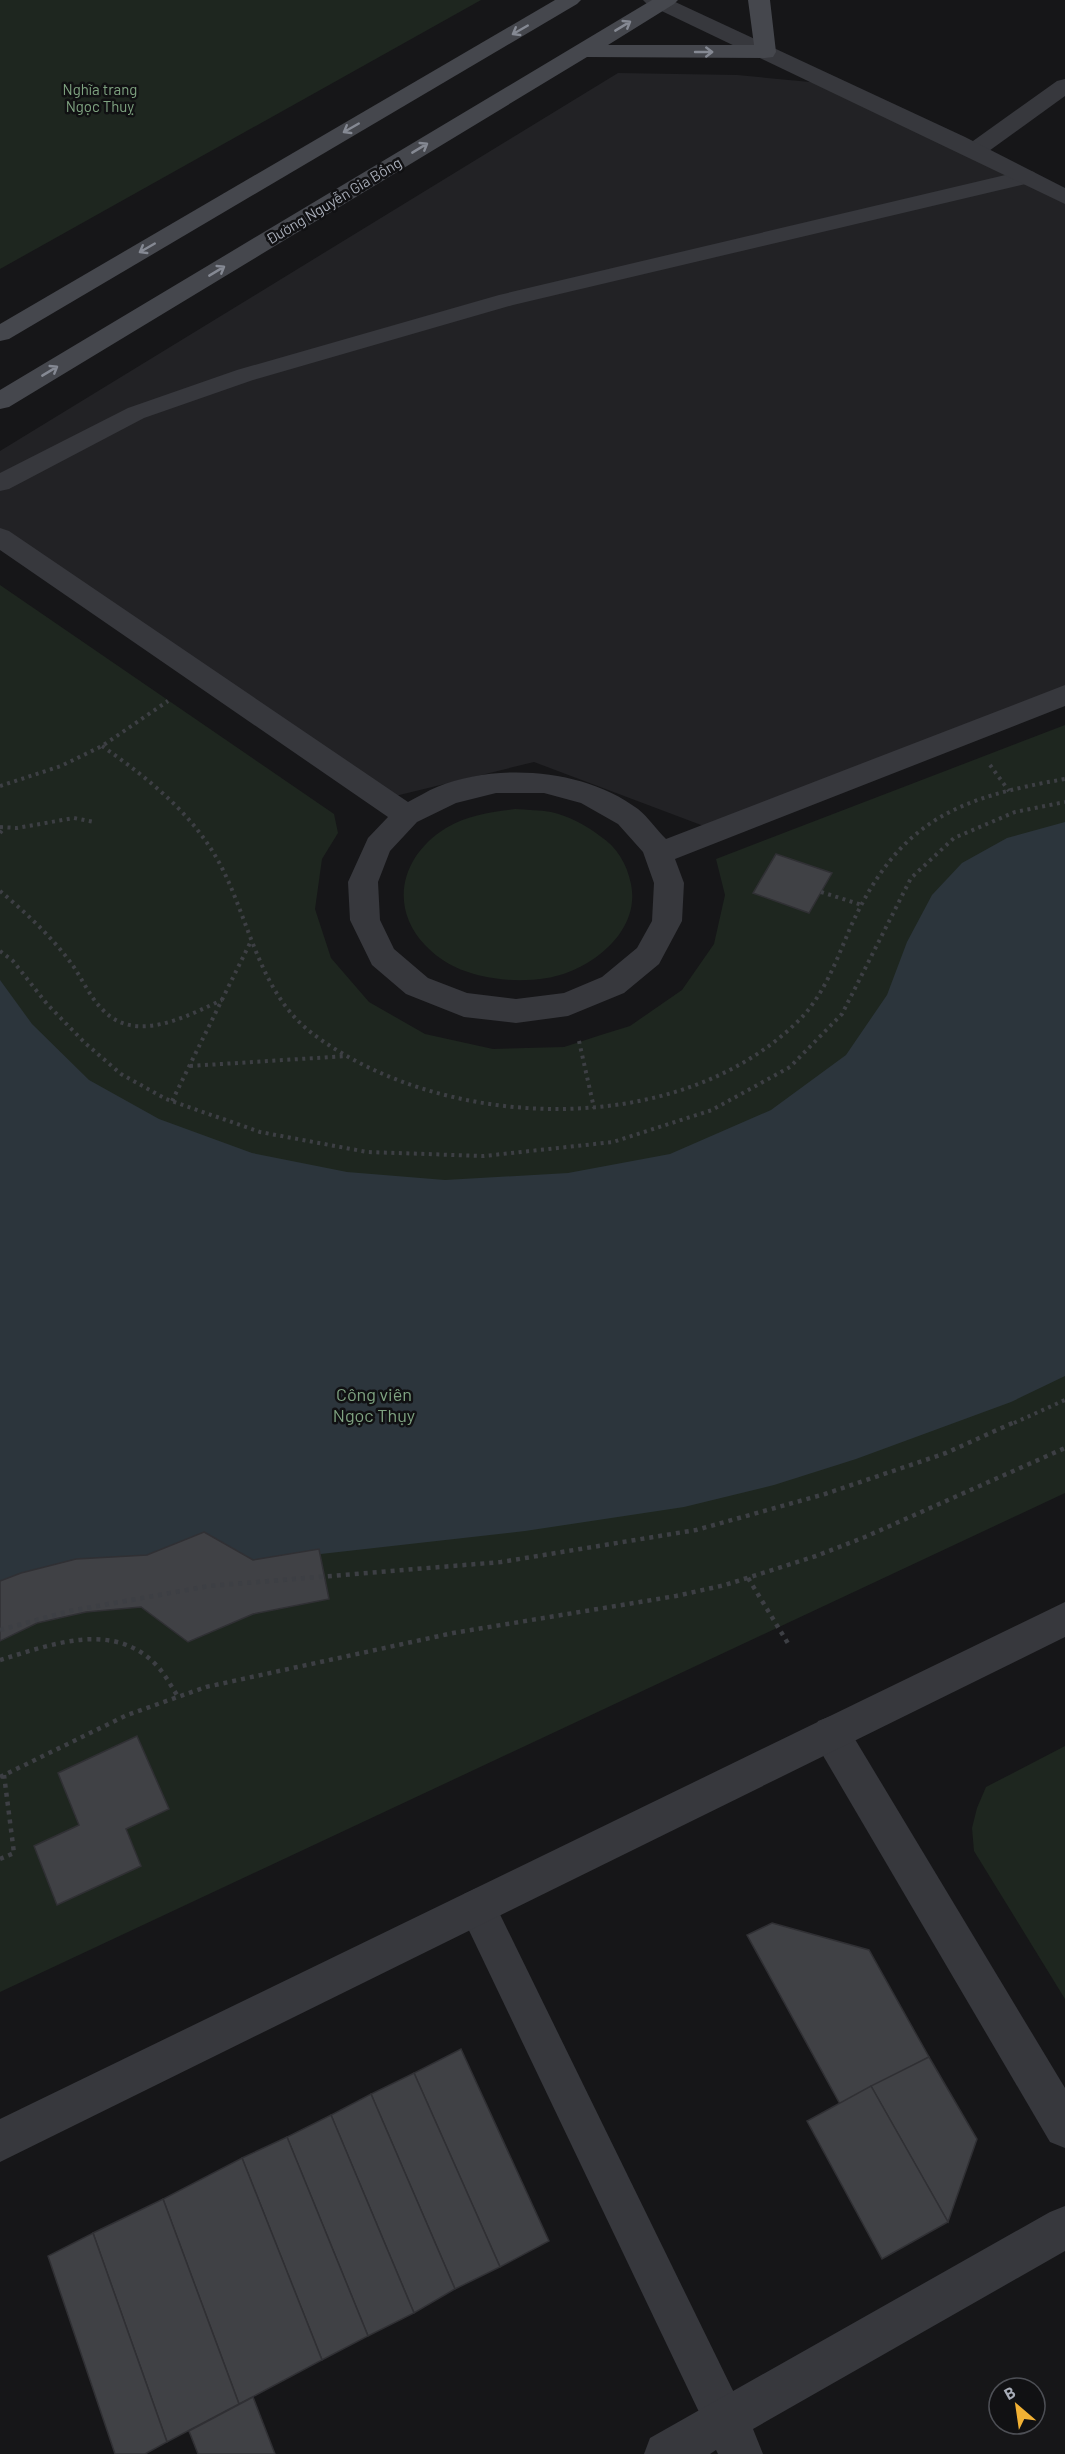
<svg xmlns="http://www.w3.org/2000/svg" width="1065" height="2454" font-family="Barlow,sans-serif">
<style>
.built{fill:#222225}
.green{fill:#1e261f}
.water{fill:#2c353c}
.building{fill:#404145;stroke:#303034;stroke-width:1.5}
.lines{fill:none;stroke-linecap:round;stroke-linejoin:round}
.path-far1{stroke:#3d3f44;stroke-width:4;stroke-dasharray:3 4.5;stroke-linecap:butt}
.path{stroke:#3d3f44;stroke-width:4.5;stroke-dasharray:4 5;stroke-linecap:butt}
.service{fill:#37383d;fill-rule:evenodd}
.minor{fill:#37383d;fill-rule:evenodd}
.tertiary{fill:#37383d;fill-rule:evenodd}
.secondary{fill:#45474d;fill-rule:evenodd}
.oneway{stroke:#858993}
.labels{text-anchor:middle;stroke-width:5;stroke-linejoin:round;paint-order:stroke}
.far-park-label{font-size:15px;fill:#7fa381;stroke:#111113}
.far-street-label{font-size:15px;fill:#a8adb8;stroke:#111113}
.park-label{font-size:18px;fill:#7fa381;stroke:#111113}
</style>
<rect width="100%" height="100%" fill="#161618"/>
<!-- built -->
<polygon class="built" points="618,73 737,75 842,85 1065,200 1065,695 717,831 534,762 383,799 0,537 0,451"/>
<!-- green -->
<g class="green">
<polygon points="0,0 481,0 0,269"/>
<polygon points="0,585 334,814 338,833 322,859 315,909 331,958 369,1002 425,1034 493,1049 564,1047 604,1034 630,1026 682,990 714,944 725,895 716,859 1065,725 1065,1493 0,1992"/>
<path d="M515,809C527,810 540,810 551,812C569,816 586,825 600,836C617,847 627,864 631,884C641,932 590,971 547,978C529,981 510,981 493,978C467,974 444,965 425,945C388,906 402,855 446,828C467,815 492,812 515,809Z"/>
<polygon points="1065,1746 1065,1999 974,1851 972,1828 977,1808 986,1787"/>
</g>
<!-- water -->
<polygon class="water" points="1065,822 1065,1376 1011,1402 856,1459 774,1485 684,1507 525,1531 91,1580 0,1605 0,980 32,1024 89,1080 159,1119 252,1153 347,1172 445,1180 568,1173 670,1154 771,1110 846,1055 887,995 907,942 932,895 962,863 1007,838"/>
<!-- building -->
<g class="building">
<polygon points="776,854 832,873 809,913 753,893"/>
<polygon points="204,1532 253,1560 319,1549 329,1599 253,1614 188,1642 141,1607 86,1612 37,1623 0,1641 0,1581 21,1573 76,1559 147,1555"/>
<polygon points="137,1736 169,1809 126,1829 141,1866 57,1905 34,1846 79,1825 58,1773"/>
<polygon points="772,1923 869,1950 929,2057 840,2104 747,1935"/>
<polygon points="461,2049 549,2241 500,2267 414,2073"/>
<polygon points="929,2057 977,2139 948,2222 871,2086"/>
<polygon points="414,2073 500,2267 455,2289 371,2094"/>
<polygon points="871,2086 948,2222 882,2259 807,2121"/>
<polygon points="371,2094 455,2289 414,2313 331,2115"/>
<polygon points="331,2115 414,2313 368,2336 287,2137"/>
<polygon points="287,2137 368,2336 322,2360 242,2158"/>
<polygon points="242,2158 322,2360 239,2404 163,2199"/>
<polygon points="163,2199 239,2404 167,2442 93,2233"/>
<polygon points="93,2233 167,2442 145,2454 115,2454 48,2256"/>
<polygon points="253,2397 275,2454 198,2454 189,2431"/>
</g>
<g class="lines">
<!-- path-far1 -->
<g class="path-far1">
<path d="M102,746C149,779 195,815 222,868C250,923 260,994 313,1034C443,1131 672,1140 794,1025C823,999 836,961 851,926C899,821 956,798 1065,779"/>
<polyline points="990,765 1009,791"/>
<polyline points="0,786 61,766 102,746 168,701"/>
<polyline points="0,827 17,828 74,818 94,822"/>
<polyline points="0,833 4,828"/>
<path d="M0,891C26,913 51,936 71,963C82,978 89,996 102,1009C135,1045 187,1016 222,1000"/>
<polyline points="821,892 862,905"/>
<polyline points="0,951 13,961 47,1004 85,1043 121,1074 166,1099 260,1132 367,1152 484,1156 613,1142 712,1110 790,1067 842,1014 911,878 954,838 1015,812 1065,802"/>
<polyline points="579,1041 594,1108"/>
<polyline points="190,1066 347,1056"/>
<polyline points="172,1101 251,941"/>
<polyline points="1014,1423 1065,1400"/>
</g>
<!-- path -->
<g class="path">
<polyline points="748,1578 789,1645"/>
<polyline points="0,1630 70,1611 209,1586 501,1562 696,1530 825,1494 946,1453 1017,1421"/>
<path d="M0,1660C53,1644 116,1619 159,1668C166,1676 171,1686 177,1695"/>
<polyline points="0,1777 127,1715 206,1687 453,1633 676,1596 725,1585 816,1556 865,1537 1065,1448"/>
<polyline points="0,1859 14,1853 4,1775"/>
</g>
<!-- service -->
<g class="service">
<polygon points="1026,170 1034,172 1037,177 1034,182 513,305 253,380 144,418 9,489 0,491 0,473 128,408 237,370 499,295"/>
<polygon points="477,1888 490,1894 740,2405 746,2420 740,2435 725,2441 710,2435 464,1920 458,1907 464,1894"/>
</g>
<!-- minor -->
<g class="minor">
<polygon points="1065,79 1065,96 982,156 974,158 966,156 963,151 966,146 1057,81"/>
<path d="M0,528L9,531L408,802C418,797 427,791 437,787C498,762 585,769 638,809C648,817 657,830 666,839L1065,685V706L675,859L684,883L682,921L659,964L624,993L568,1016L516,1023L464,1017L406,994L372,965L350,920L348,882L368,838L388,817L0,550ZM496,793H544L581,803L618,824L643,852L654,883L652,921L637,948L602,977L564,993L516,999L467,993L428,978L394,949L380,920L378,882L390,851L417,822L456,803Z"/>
<polygon points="831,1716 844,1721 1065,2088 1065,2148 1050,2142 818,1747 812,1734 818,1721"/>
<polygon points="1065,2206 1065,2251 753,2429 763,2454 718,2454 716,2450 710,2454 644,2454 650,2438 1050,2212"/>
</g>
<!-- tertiary -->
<g class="tertiary">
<polygon points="643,0 671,0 965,137 1065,188 1065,204 647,4"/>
<polygon points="1065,1602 1065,1637 0,2162 0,2119"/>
</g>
<!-- secondary -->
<g class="secondary">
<polygon points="555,0 581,0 577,4 9,339 0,341 0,324"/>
<polygon points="652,0 678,0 674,4 608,45 754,45 748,0 770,0 776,52 773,57 765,58 587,57 9,407 0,409 0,390"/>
</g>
</g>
<!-- one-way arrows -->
<defs><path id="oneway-shaft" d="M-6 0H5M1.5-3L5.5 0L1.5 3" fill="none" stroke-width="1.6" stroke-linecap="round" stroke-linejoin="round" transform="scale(1.5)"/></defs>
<g class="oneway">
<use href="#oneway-shaft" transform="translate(623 26) rotate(-31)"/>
<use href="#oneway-shaft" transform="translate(520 30) rotate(150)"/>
<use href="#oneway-shaft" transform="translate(704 52)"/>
<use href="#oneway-shaft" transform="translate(351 128) rotate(150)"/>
<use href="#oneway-shaft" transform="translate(420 148) rotate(-31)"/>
<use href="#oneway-shaft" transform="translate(147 248) rotate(150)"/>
<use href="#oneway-shaft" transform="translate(217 271) rotate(-31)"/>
<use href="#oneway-shaft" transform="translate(50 371) rotate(-31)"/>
</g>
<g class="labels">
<!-- far-park labels -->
<g class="far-park-label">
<text x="100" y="95">Nghĩa trang<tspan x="100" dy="17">Ngọc Thuỵ</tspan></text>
</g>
<!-- far-street labels -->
<g class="far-street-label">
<text transform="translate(334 201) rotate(-31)" y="5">Đường Nguyễn Gia Bồng</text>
</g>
<!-- park labels -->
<g class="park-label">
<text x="374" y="1401">Công viên<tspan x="374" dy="21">Ngọc Thụy</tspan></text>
</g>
</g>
<!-- north arrow -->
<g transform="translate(1017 2406) rotate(331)"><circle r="28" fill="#111113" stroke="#4d4f55" stroke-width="1.5"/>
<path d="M0-4.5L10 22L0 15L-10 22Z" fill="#f2b134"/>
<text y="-9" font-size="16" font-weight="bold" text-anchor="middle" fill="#a8adb8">B</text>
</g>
</svg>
